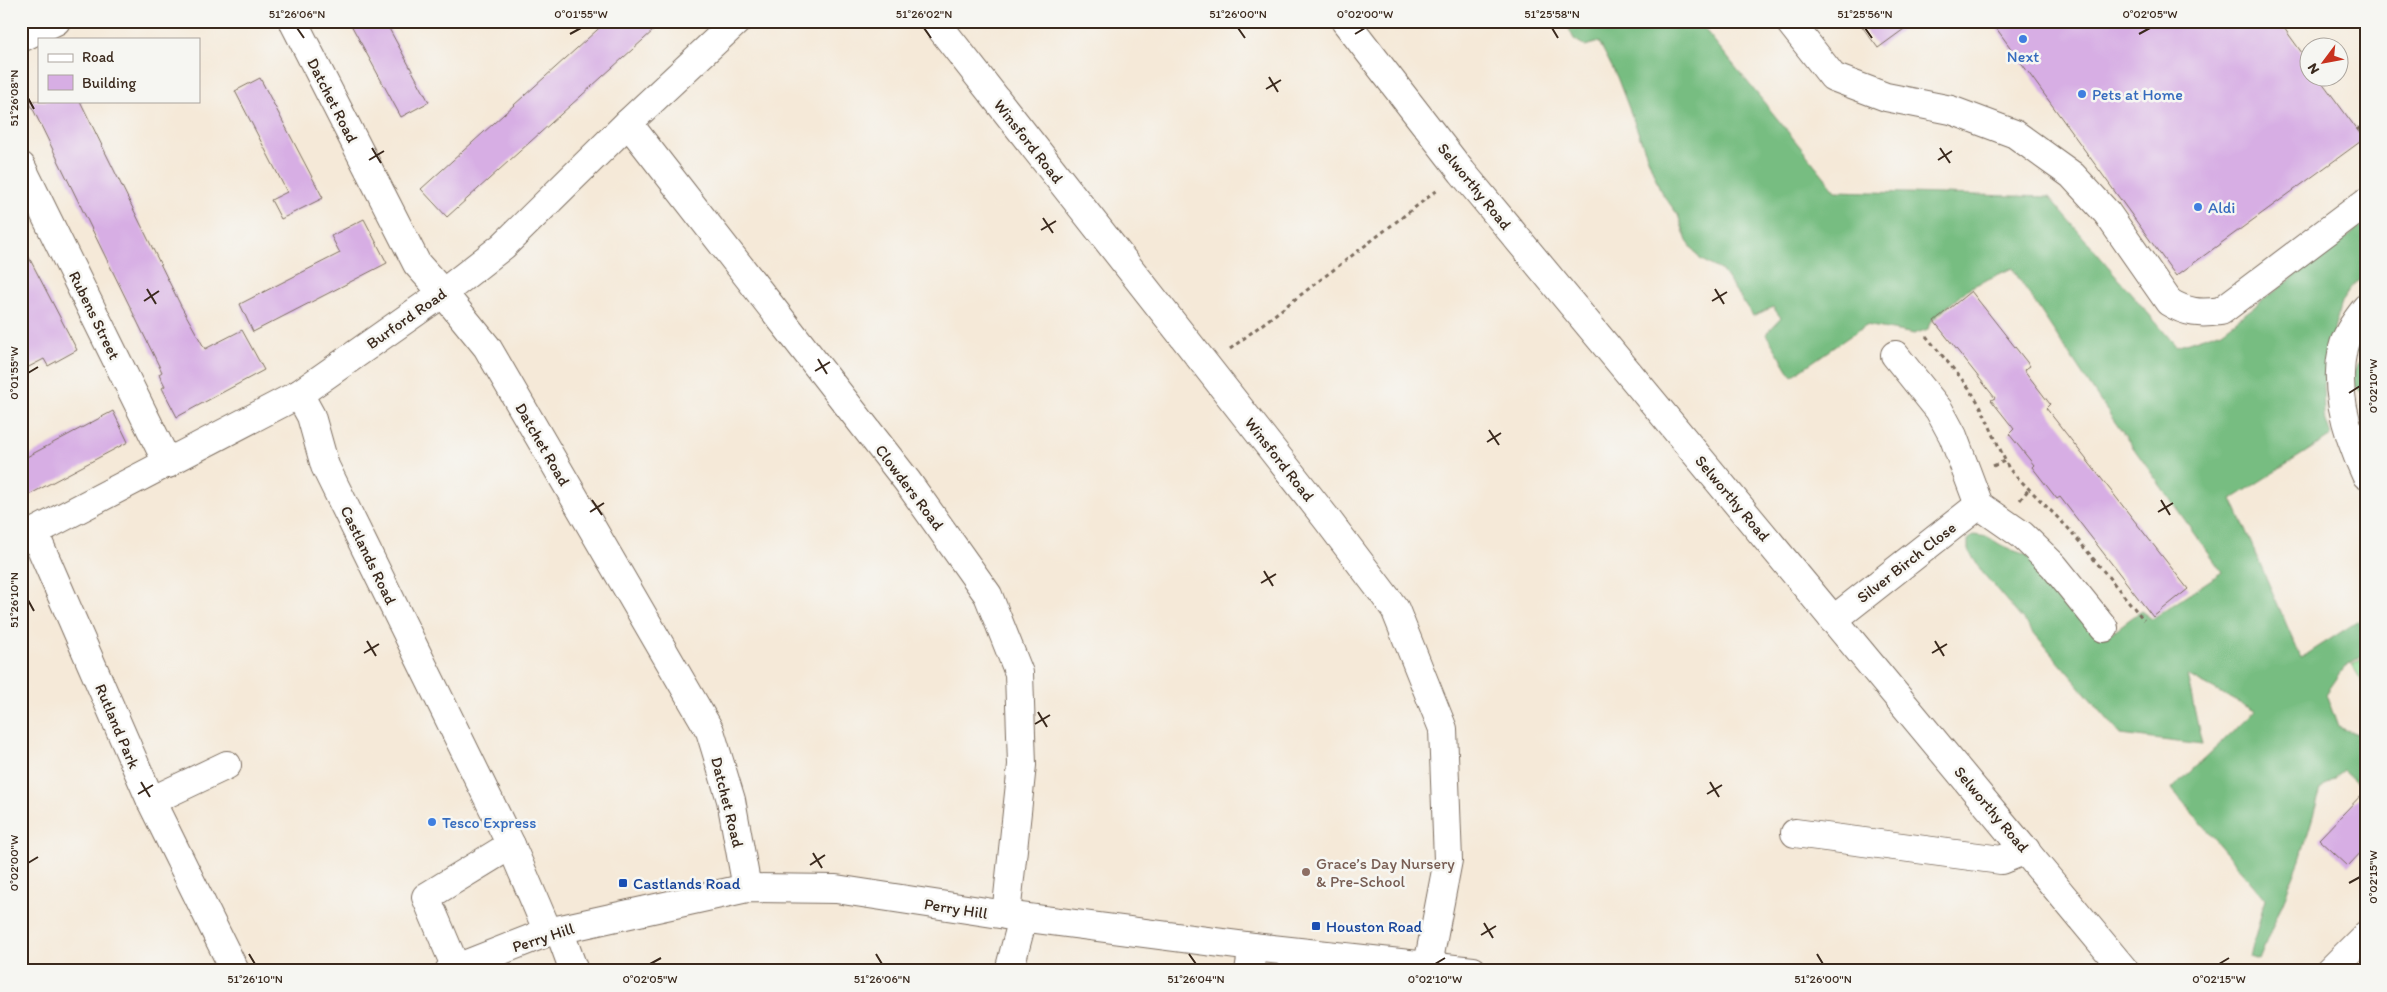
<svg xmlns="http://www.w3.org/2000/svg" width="2387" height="992" font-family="Itim,sans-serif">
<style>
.green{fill:#94de99;stroke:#68845c}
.forest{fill:#77bd81;stroke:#597450}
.building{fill:#d7aee4}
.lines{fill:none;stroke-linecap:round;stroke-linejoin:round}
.minor-casing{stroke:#7c6d5f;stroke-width:30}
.major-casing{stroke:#7c6d5f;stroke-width:30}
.path{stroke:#7c6d5f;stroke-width:3;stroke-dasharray:4 4;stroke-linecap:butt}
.minor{stroke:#fff;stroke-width:28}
.major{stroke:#fff;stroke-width:28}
.ticks{fill:none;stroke:#3b2a1e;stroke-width:2}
.shop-dot{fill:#3f7fe0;stroke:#f6f6f2;stroke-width:2}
.education-dot{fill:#8d6e63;stroke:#f6f6f2;stroke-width:2}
.transit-dot{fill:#1a4fb4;stroke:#f6f6f2;stroke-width:2}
.labels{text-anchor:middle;stroke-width:5;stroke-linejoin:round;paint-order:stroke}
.shop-label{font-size:16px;fill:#366cbe;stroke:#f6f6f2;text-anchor:start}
.street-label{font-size:16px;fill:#3b2a1e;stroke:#f6f6f2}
.education-label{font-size:16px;fill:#785e54;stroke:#f6f6f2;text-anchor:start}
.transit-label{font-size:16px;fill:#164399;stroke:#f6f6f2;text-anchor:start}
.neatline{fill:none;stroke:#3b2a1e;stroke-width:2}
.ticks-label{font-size:12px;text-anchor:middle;fill:#3b2a1e}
</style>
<rect width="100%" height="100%" fill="#f6f6f2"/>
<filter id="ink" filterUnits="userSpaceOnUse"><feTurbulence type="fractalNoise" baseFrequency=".02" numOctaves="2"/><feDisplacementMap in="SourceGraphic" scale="10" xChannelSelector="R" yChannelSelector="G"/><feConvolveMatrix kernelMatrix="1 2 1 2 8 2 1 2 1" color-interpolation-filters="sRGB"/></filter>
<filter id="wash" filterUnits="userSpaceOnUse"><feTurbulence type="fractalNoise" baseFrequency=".0096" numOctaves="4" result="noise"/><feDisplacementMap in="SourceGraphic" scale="20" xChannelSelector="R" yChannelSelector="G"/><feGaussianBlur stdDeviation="1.12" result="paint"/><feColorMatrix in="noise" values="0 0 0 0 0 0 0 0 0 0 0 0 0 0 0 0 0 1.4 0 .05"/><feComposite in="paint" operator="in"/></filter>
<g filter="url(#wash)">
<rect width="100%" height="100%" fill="#f5e9d8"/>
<!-- green -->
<polygon class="green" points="2366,657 2366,688 2352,665"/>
<!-- forest -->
<g class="forest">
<polygon points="1565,21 1698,21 1836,191 2049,197 2176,346 2222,331 2366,223 2366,276 2355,283 2341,302 2334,329 2335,340 2323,385 2324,415 2331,436 2232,499 2301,658 2366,616 2366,654 2344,668 2326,694 2338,727 2366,737 2366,791 2344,771 2321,789 2300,860 2259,960 2250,957 2265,899 2172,789 2255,711 2187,675 2202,745 2121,735 1982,572 1968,550 1968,540 1974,535 1988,537 2006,548 2027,555 2111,633 2141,611 2152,619 2222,572 2100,401 2012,268 1969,288 1930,322 1928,329 1914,334 1866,325 1792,376 1766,334 1781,318 1773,307 1753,316 1722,271 1700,259 1687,241 1678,215 1661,192 1617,77 1599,42 1585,46 1574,39"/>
<polygon points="2366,328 2366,338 2358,347 2366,352 2366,358 2355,352"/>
<polygon points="2366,359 2366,455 2363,444 2364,395 2352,383 2351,372 2358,364"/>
</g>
<g id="blocks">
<!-- building -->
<g class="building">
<polygon points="349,21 385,21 429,102 401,117"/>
<polygon points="607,21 664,21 447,217 421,189"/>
<polygon points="1858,21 1915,21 1878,48"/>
<polygon points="1991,21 2279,21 2310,64 2310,78 2319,78 2364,139 2176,276"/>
<polygon points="260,78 323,198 281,219 271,200 287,192 235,91"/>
<polygon points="29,101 80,101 181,306 205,349 242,330 264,370 177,417 162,388 165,386 159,374 162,372"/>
<polygon points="364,219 387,263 253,332 240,304 340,253 331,236"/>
<polygon points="21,242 77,350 48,366 44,359 21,371"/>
<polygon points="1971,291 2030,366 2024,370 2050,404 2046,408 2188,589 2153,617 2060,497 2057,499 2032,467 2034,465 2009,434 2014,429 1991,400 1995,398 1934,321"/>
<polygon points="113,411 128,442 21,499 21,460"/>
<polygon points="2366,790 2366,847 2348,866 2319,839"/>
</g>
</g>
</g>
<g filter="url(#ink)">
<use href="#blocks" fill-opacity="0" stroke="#7c6d5f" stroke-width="1"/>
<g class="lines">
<!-- minor casing -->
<g class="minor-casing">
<g id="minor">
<polyline points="293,21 417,264 443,293 487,347 710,731 731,800 747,888"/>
<polyline points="935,21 1326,518 1395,609 1443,729 1448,860 1428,965"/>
<polyline points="1345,21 1462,172 2125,971"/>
<path d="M1789,21L1833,77L1886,97L1951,110L2015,134L2072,175L2107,213L2169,302C2187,313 2200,314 2221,311L2366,202"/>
<polyline points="21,38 56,21"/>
<polyline points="628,123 907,481 988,595 1019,673 1022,765 1006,915"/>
<polyline points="21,166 168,464"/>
<path d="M2366,308C2357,319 2346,334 2343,348C2333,391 2348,437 2366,475"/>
<polyline points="1895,355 1939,410 1953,436 1979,505 2022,535 2054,566 2104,628"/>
<polyline points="299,394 311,416 325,466 511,845 548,932"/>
<polyline points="34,532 151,801 235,971"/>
<polyline points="21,539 299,394 443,293 503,246 628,123 737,21"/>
<polyline points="1833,620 1979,505"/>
<polyline points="151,801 227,765"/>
<polyline points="1795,833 2001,860 2026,850"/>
<polyline points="559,930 574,971"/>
<polyline points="456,968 426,897 511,845"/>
<polyline points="1009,971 1023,918"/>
<polyline points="1249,971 1253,947"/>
</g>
</g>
<!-- major casing -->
<g class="major-casing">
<g id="major">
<polyline points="449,971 548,932 747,888 836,889 1006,915 1253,947 1473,971"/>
<polyline points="2330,971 2366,935"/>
</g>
</g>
<!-- path -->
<g class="path">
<polyline points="2357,130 2366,123"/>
<polyline points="1926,336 1969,388 1981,407 2009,469 2068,528 2144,620"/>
<polyline points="1230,349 1439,189"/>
<polyline points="1993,466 2005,461"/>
<polyline points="2020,500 2029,489"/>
</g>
<!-- minor -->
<use href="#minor" class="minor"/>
<!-- major -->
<use href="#major" class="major"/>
</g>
</g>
<!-- ticks -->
<path class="ticks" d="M297,28L304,38M924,28L931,38M1238,28L1245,38M1552,28L1558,38M1865,28L1872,38M570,34L581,28M1355,34L1365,28M2139,34L2150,28M1269,77L1278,92M1266,89L1281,80M28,98L34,109M372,148L381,163M1940,148L1950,163M369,160L384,151M1938,160L1952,151M1043,218L1053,233M1041,230L1056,221M147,289L156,304M1715,289L1724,304M144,301L159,291M1712,301L1727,292M818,359L827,374M815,371L830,362M28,373L38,367M2349,393L2360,386M1489,430L1499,445M1487,442L1501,433M592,500L602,515M2161,500L2170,515M590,512L604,503M2158,512L2173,503M1264,571L1273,586M1261,583L1276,574M28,600L34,611M367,641L376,656M1935,641L1944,656M364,653L379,644M1932,653L1947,644M1038,712L1047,727M1035,724L1050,715M141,782L150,797M1710,782L1719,797M138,794L153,785M1707,794L1722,785M813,853L822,868M28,863L38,857M810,865L825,855M2349,883L2360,877M1484,923L1493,938M1481,935L1496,926M249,954L255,964M876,954L882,964M1189,954L1196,964M1817,954L1823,964M650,964L661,958M1435,964L1445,958M2219,964L2229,958"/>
<!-- markers -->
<g class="shop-dot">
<circle cx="2023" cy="39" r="5"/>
<circle cx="2082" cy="94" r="5"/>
<circle cx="2198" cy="207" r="5"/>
<circle cx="432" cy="822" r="5"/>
</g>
<circle class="education-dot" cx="1306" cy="872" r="5"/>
<g class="transit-dot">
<rect x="618" y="878" width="10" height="10" rx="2.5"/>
<rect x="1311" y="921" width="10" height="10" rx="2.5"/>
</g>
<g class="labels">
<!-- shop labels -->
<g class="shop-label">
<text x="2023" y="62" text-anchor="middle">Next</text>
<text x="2092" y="100">Pets at Home</text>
<text x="2208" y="213">Aldi</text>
<text x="442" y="828">Tesco Express</text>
</g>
<!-- street labels -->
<g class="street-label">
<text transform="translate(333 100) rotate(63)" y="6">Datchet Road</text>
<text transform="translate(1029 141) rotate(52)" y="6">Winsford Road</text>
<text transform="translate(1475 186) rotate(51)" y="6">Selworthy Road</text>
<text transform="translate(95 315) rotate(64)" y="6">Rubens Street</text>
<text transform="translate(406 318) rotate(-35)" y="6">Burford Road</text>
<text transform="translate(543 444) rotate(60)" y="6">Datchet Road</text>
<text transform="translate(1280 459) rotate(52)" y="6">Winsford Road</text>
<text transform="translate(910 487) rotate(53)" y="6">Clowders Road</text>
<text transform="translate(1733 498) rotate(50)" y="6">Selworthy Road</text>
<text transform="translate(369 555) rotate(64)" y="6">Castlands Road</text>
<text transform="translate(1906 562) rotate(-38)" y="6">Silver Birch Close</text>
<text transform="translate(118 726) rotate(67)" y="6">Rutland Park</text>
<text transform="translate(728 802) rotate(76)" y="6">Datchet Road</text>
<text transform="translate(1992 809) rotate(50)" y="6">Selworthy Road</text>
<text transform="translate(956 908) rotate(9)" y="6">Perry Hill</text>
<text transform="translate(543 937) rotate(-18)" y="6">Perry Hill</text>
</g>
<!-- education labels -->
<g class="education-label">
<text x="1316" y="869">Grace’s Day Nursery<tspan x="1316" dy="18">&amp; Pre-School</tspan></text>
</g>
<!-- transit labels -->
<g class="transit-label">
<text x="633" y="889">Castlands Road</text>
<text x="1326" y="932">Houston Road</text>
</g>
</g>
<!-- margin -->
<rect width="2387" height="992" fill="none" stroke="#f6f6f2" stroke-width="55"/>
<!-- legend -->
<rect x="38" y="38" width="162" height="65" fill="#f6f6f2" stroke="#aba49d"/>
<rect x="48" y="54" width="25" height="8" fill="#ffffff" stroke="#aba49d"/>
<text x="82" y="62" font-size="15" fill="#3b2a1e">Road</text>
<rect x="48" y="75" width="25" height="15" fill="#d7aee4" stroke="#aba49d"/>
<text x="82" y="88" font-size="15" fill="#3b2a1e">Building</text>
<!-- north arrow -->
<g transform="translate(2324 62) rotate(238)"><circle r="24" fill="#f6f6f2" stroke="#aba49d"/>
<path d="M0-4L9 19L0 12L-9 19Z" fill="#c8321e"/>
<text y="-8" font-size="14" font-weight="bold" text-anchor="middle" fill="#3b2a1e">N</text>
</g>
<rect x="28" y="28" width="2332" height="936" class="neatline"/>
<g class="ticks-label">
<text x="297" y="18">51°26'06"N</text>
<text x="581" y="18">0°01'55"W</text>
<text x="924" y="18">51°26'02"N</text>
<text x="1238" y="18">51°26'00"N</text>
<text x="1365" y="18">0°02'00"W</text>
<text x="1552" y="18">51°25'58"N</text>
<text x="1865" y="18">51°25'56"N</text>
<text x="2150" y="18">0°02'05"W</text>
<text transform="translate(14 98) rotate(-90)" y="4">51°26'08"N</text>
<text transform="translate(14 373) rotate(-90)" y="4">0°01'55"W</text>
<text transform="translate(2373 386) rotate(-90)" y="4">0°02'10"W</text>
<text transform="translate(14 600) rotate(-90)" y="4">51°26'10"N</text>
<text transform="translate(14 863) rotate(-90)" y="4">0°02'00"W</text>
<text transform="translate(2373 877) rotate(-90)" y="4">0°02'15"W</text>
<text x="255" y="983">51°26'10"N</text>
<text x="650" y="983">0°02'05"W</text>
<text x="882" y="983">51°26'06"N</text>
<text x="1196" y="983">51°26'04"N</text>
<text x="1435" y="983">0°02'10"W</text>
<text x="1823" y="983">51°26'00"N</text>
<text x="2219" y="983">0°02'15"W</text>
</g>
</svg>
